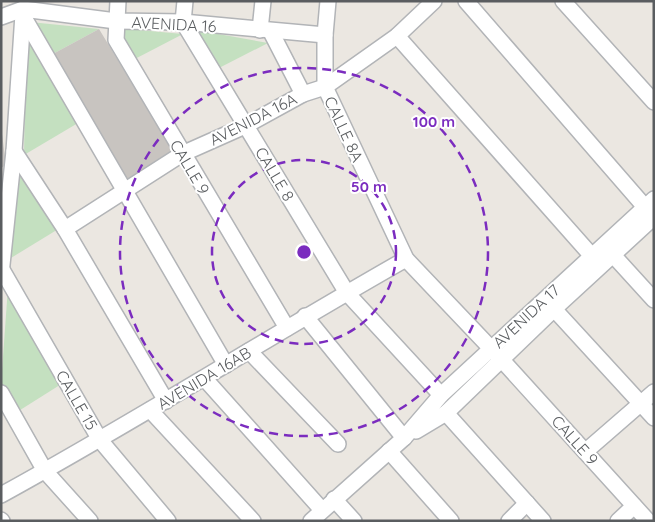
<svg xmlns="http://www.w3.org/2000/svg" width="655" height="522" font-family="Quicksand,sans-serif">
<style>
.green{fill:#c4e0c0}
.building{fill:#c8c4c0}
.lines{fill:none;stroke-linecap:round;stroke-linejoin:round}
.minor-casing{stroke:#b2b4b7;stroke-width:18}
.minor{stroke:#fff;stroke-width:15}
.ring{fill:none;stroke:#7b2cbf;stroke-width:2.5;stroke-dasharray:9 6}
.labels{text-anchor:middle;stroke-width:4;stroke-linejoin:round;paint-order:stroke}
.street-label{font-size:16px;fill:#5a5d60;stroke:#fff}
.centre{fill:#7b2cbf;stroke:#fff;stroke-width:2.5}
.ring-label{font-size:15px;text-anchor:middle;font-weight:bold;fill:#7b2cbf;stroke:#fff;stroke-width:4;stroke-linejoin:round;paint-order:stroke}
</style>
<rect width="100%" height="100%" fill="#ebe7e1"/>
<!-- green -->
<g class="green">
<polygon points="30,22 99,29 51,55"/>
<polygon points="117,28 183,34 131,61"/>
<polygon points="196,30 268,43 219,68"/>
<polygon points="26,34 78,123 24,155"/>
<polygon points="16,160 60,228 6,261"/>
<polygon points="8,287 63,383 17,412 1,385"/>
</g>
<!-- building -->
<g class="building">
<polygon points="99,29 173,151 124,184 99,135 101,134 80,99 77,100 51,55"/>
<polygon points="1,126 6,165 1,168"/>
</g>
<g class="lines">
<!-- minor casing -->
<g class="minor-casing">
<g id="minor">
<polyline points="118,1 116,40 287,328"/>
<polyline points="185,1 183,22 347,293 441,395"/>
<polyline points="328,1 325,35 325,87 406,259 501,359 648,521"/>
<polyline points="466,1 645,207"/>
<polyline points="563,1 654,102"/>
<polyline points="23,9 26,21 226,365"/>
<polyline points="1,17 23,9 116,21 183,22 325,35"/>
<polyline points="260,30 263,1"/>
<polyline points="271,32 303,94"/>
<polyline points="397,36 591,255"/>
<polyline points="14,151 65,229 166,401"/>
<polyline points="65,229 182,154 245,126 303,94 325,87 397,36 434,1"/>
<polyline points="613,255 654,300"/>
<polyline points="1,268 100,440 168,521"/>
<polyline points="1,274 14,151 23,14"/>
<polyline points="554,309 654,418"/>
<polyline points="305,316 404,438"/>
<polyline points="249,351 338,444"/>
<polyline points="205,379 322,510"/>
<polyline points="1,393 45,471 90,521"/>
<polyline points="150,410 253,521"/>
<polyline points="446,413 543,521"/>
<polyline points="416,431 446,413 554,309 654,217"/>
<polyline points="389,451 451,521"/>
<polyline points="586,451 654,392"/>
<path d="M1,495C138,420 270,336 406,259"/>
<polyline points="334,499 354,521"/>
<polyline points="1,520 2,521"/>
<polyline points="311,521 404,438 441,395 654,199"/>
<polyline points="509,521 527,503"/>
<polyline points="618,521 634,506"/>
</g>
</g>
<!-- minor -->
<use href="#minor" class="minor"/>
</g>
<!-- distance rings -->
<g class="ring">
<circle cx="304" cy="252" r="92"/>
<circle cx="304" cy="252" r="184"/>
</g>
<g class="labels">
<!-- street labels -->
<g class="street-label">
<text transform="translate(174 24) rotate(3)" y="6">AVENIDA 16</text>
<text transform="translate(253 119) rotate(-27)" y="6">AVENIDA 16A</text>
<text transform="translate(344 129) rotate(65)" y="6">CALLE 8A</text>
<text transform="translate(190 167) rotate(59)" y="6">CALLE 9</text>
<text transform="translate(275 174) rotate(59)" y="6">CALLE 8</text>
<text transform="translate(526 316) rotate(-43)" y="6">AVENIDA 17</text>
<text transform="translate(204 378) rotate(-31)" y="6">AVENIDA 16AB</text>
<text transform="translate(77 400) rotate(60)" y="6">CALLE 15</text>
<text transform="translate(575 440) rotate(48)" y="6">CALLE 9</text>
</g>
</g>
<circle cx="304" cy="252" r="8" class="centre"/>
<g class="ring-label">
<text x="434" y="127">100 m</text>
<text x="369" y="192">50 m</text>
</g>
<!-- border -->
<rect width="655" height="522" fill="none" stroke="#5a5d60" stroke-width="5"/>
</svg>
